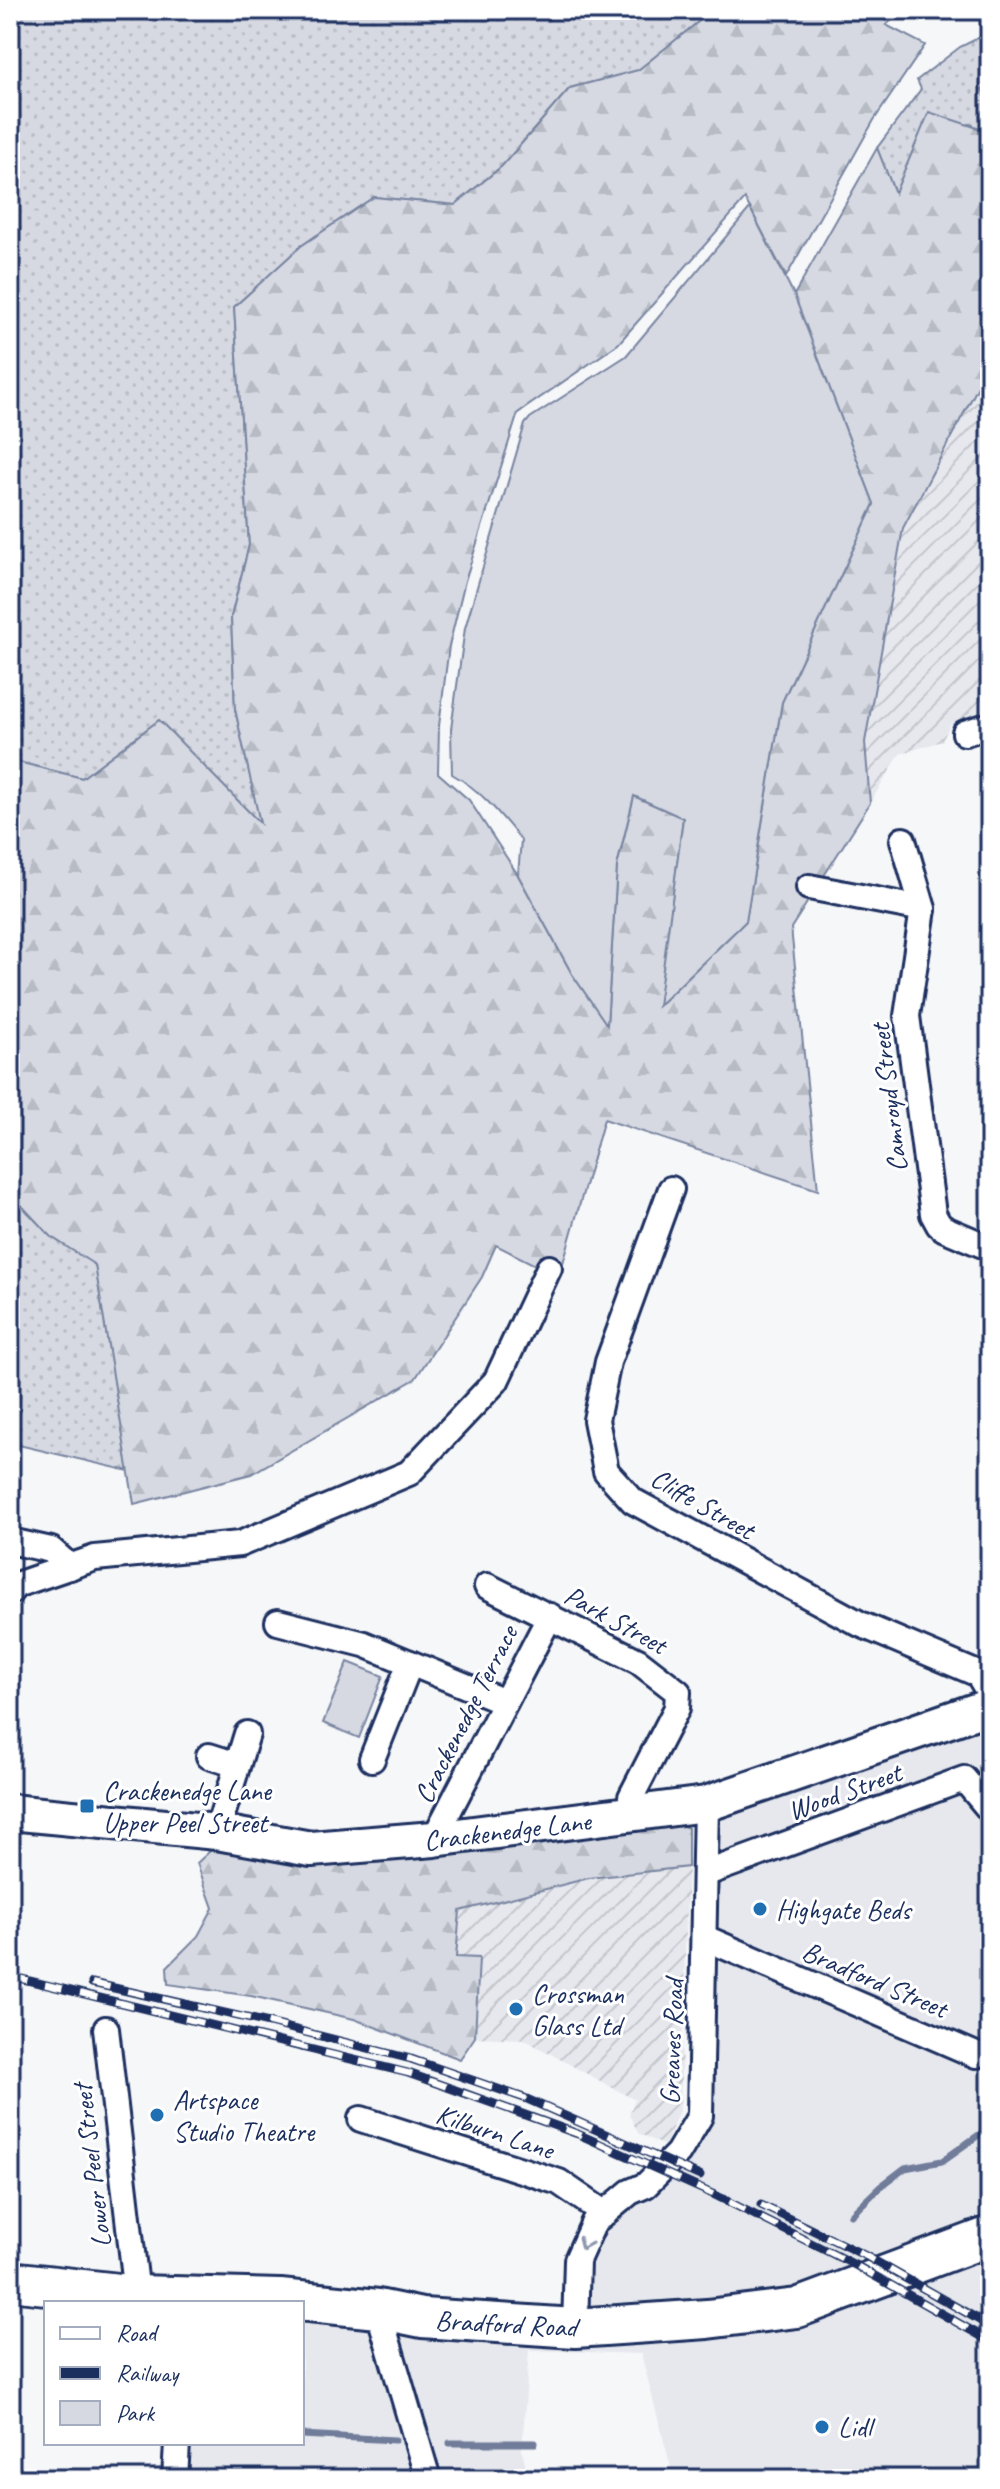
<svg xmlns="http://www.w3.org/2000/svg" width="1000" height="2489" font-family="Caveat,sans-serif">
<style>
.built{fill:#e6e8ee}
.industrial{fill:url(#industrial-furrows)}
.grass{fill:url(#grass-dots);stroke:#7884a0;stroke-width:2}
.forest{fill:url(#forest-firs);stroke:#7884a0;stroke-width:2}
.park{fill:#d6d9e2;stroke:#7884a0;stroke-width:2}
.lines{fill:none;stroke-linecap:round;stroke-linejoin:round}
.stream{stroke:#707c99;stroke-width:7}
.street-casing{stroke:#1b2f5e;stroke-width:30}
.secondary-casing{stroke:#1b2f5e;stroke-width:40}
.primary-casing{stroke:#1b2f5e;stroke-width:44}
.street{stroke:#fff;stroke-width:24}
.secondary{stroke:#fff;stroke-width:34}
.primary{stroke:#fff;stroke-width:38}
.rail-casing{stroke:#1b2f5e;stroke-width:9}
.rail{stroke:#fff;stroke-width:6;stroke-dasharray:18;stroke-linecap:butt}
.oneway{stroke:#8d97ae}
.poi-dot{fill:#1f6fb2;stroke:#fff;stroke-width:3}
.labels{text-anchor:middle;stroke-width:6;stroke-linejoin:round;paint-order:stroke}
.street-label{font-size:28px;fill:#1b2f5e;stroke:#fff}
.poi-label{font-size:28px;fill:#1b2f5e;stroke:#fff;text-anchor:start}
</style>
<defs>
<pattern id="industrial-furrows" width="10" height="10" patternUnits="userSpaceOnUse" patternTransform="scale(2)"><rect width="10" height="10" fill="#e6e8ee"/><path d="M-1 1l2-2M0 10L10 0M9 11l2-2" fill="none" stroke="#c5c7ce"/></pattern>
<pattern id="grass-dots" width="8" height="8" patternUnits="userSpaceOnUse" patternTransform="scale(2)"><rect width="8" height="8" fill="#d6d9e2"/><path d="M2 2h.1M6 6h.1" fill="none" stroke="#b7bbc4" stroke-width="1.8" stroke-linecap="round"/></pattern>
<pattern id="forest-firs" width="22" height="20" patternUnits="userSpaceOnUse" patternTransform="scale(2)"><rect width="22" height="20" fill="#d6d9e2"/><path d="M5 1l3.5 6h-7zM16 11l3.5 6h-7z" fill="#b7bbc4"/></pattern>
</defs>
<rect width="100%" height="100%" fill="#f6f7f9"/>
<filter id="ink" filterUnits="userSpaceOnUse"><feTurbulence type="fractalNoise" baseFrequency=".0125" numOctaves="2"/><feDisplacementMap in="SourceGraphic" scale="16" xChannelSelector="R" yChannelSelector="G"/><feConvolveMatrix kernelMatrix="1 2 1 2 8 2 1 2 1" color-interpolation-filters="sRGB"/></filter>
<g filter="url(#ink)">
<!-- built -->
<polygon class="built" points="990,1706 990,2479 674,2479 641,2354 529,2350 522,2450 529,2479 175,2479 177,2443 302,2443 302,2305 575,2328 577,2260 700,2116 706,1804"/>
<!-- industrial -->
<g class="industrial">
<polygon points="990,364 990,712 950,725 942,741 900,754 870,803 865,742 903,528"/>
<polygon points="688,1867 680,2108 665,2146 638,2133 629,2114 635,2100 523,2039 475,2037 479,1959 456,1958 460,1910 589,1878"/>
</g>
<!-- grass -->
<g class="grass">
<polygon points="10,10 713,10 638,71 570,88 502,166 455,205 374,197 301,246 234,307 249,545 231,617 235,709 261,825 159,720 82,778 10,760"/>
<polygon points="982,36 990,39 990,83 982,89 990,108 990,132 969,124 895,194 877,148 921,89 917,80 960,47"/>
<polygon points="10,1193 50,1236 95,1264 129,1471 10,1443"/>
</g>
<!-- forest -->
<g class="forest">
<polygon points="713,10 904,10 886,25 925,45 874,120 786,277 745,199 618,344 518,413 465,581 449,646 439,726 438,773 469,800 518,875 572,974 607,1024 617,866 634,796 683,818 659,1005 746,921 782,702 874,504 794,295 877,148 895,193 929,112 990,132 990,364 903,528 865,742 870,803 791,928 818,1190 604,1119 559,1277 496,1245 482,1277 415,1379 251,1474 134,1504 95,1265 50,1236 10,1193 10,760 82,778 159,720 260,823 235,709 231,617 249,545 234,307 301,246 374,197 455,205 502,166 570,88 638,70"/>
<polygon points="670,1820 688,1828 688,1867 589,1878 460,1911 456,1957 479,1958 475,2037 460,2059 354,2019 251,1996 168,1984 167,1967 198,1936 213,1908 197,1863 211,1850 293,1857"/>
</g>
<!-- park -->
<g class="park">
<path d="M750,208L794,295L874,504L782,702L746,921L658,1006L683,818L634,796L617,866L607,1025L572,974L518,875L521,840C500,814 482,791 452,774L451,729L465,628L525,424L530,418L626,356Z"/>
<polygon points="348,1662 383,1676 359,1738 323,1723"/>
</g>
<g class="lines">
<!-- stream -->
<g class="stream">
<polyline points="851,2215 880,2187 905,2168 942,2161 990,2127"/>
<polyline points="302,2435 395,2440"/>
<polyline points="450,2443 535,2443"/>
</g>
<!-- street casing -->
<g class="street-casing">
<g id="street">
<polyline points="965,733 990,725"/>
<polyline points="903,840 923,909 907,1016 933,1214 939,1225 945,1229 990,1248"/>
<polyline points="809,887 923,909"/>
<polyline points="671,1189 608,1362 596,1420 606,1471 633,1501 860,1624 978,1674 990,1694"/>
<polyline points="10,1541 51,1550 70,1567"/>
<polyline points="487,1586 638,1661 678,1692 677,1708 631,1797 639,1814"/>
<polyline points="10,1592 16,1585 95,1558 240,1544 409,1473 496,1381 549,1268"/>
<polyline points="278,1622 364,1644 505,1702"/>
<polyline points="209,1756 237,1765"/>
<polyline points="372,1759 410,1663"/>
<polyline points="217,1832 247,1734"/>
<polyline points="434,1839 550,1616"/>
<polyline points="707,1873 964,1779 990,1810"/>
<polyline points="705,1938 976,2055"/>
<polyline points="106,2029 137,2295"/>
<polyline points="361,2119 559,2182 604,2213"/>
<polyline points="378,2309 428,2479"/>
<polyline points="575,2328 577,2260 594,2222 630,2192 646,2185 678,2153 700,2116 706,1804"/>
<polyline points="175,2479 177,2443"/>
</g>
</g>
<!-- secondary casing -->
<g class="secondary-casing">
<polyline id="secondary" points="10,1812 217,1832 311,1849 434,1839 706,1804 990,1706"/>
</g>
<!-- primary casing -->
<g class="primary-casing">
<polyline id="primary" points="10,2281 137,2295 280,2299 378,2309 422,2318 575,2328 707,2319 797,2308 990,2236"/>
</g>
<!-- street -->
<use href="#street" class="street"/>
<!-- secondary -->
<use href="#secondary" class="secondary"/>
<!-- primary -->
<use href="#primary" class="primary"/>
<!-- rail casing -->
<g class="rail-casing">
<g id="rail">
<polyline points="10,1976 408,2073 578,2134 717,2196 857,2266 990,2341"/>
<polyline points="92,1983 269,2023 411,2059 527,2099 700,2176"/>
<polyline points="761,2205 866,2256 990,2326"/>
</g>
</g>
<!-- rail -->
<use href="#rail" class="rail"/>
</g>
<!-- one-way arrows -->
<defs><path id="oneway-chevron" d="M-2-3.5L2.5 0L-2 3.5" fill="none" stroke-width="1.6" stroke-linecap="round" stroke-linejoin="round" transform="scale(2)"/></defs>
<use class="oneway" href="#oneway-chevron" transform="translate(584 2244) rotate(114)"/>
</g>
<!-- markers -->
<g class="poi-dot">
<rect x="79" y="1798" width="16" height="16" rx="4"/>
<circle cx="760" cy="1909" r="8"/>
<circle cx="516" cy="2009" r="8"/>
<circle cx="157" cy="2115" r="8"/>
<circle cx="822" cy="2427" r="8"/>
</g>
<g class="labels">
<!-- street labels -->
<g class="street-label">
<text transform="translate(888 1098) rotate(-97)" y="10">Camroyd Street</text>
<text transform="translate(703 1503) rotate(30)" y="10">Cliffe Street</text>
<text transform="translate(616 1619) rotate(29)" y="10">Park Street</text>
<text transform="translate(465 1714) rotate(-63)" y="10">Crackenedge Terrace</text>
<text transform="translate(844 1791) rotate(-20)" y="10">Wood Street</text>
<text transform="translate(507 1830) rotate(-7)" y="10">Crackenedge Lane</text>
<text transform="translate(875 1979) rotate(23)" y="10">Bradford Street</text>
<text transform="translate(671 2042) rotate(-88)" y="10">Greaves Road</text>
<text transform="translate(495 2131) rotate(18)" y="10">Kilburn Lane</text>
<text transform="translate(91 2166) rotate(-97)" y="10">Lower Peel Street</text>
<text transform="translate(506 2323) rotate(3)" y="10">Bradford Road</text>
</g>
<!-- poi labels -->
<g class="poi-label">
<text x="103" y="1800">Crackenedge Lane<tspan x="103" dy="32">Upper Peel Street</tspan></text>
<text x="776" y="1919">Highgate Beds</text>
<text x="532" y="2003">Crossman<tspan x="532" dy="32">Glass Ltd</tspan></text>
<text x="173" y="2109">Artspace<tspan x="173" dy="32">Studio Theatre</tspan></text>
<text x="838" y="2437">Lidl</text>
</g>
</g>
<!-- margin -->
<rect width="1000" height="2489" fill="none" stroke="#fff" stroke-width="40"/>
<rect x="20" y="20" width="960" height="2449" fill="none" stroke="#1b2f5e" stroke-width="3" filter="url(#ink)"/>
<!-- legend -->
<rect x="44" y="2301" width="260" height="144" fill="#ffffff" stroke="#a4acbf" stroke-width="2"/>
<rect x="60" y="2327" width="40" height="12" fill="#ffffff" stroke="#a4acbf" stroke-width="2"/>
<text x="116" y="2341" font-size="24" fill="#1b2f5e">Road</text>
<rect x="60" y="2367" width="40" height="12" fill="#1b2f5e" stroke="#a4acbf" stroke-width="2"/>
<text x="116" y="2381" font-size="24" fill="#1b2f5e">Railway</text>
<rect x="60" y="2401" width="40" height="24" fill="#d6d9e2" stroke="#a4acbf" stroke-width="2"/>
<text x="116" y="2421" font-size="24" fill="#1b2f5e">Park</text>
</svg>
